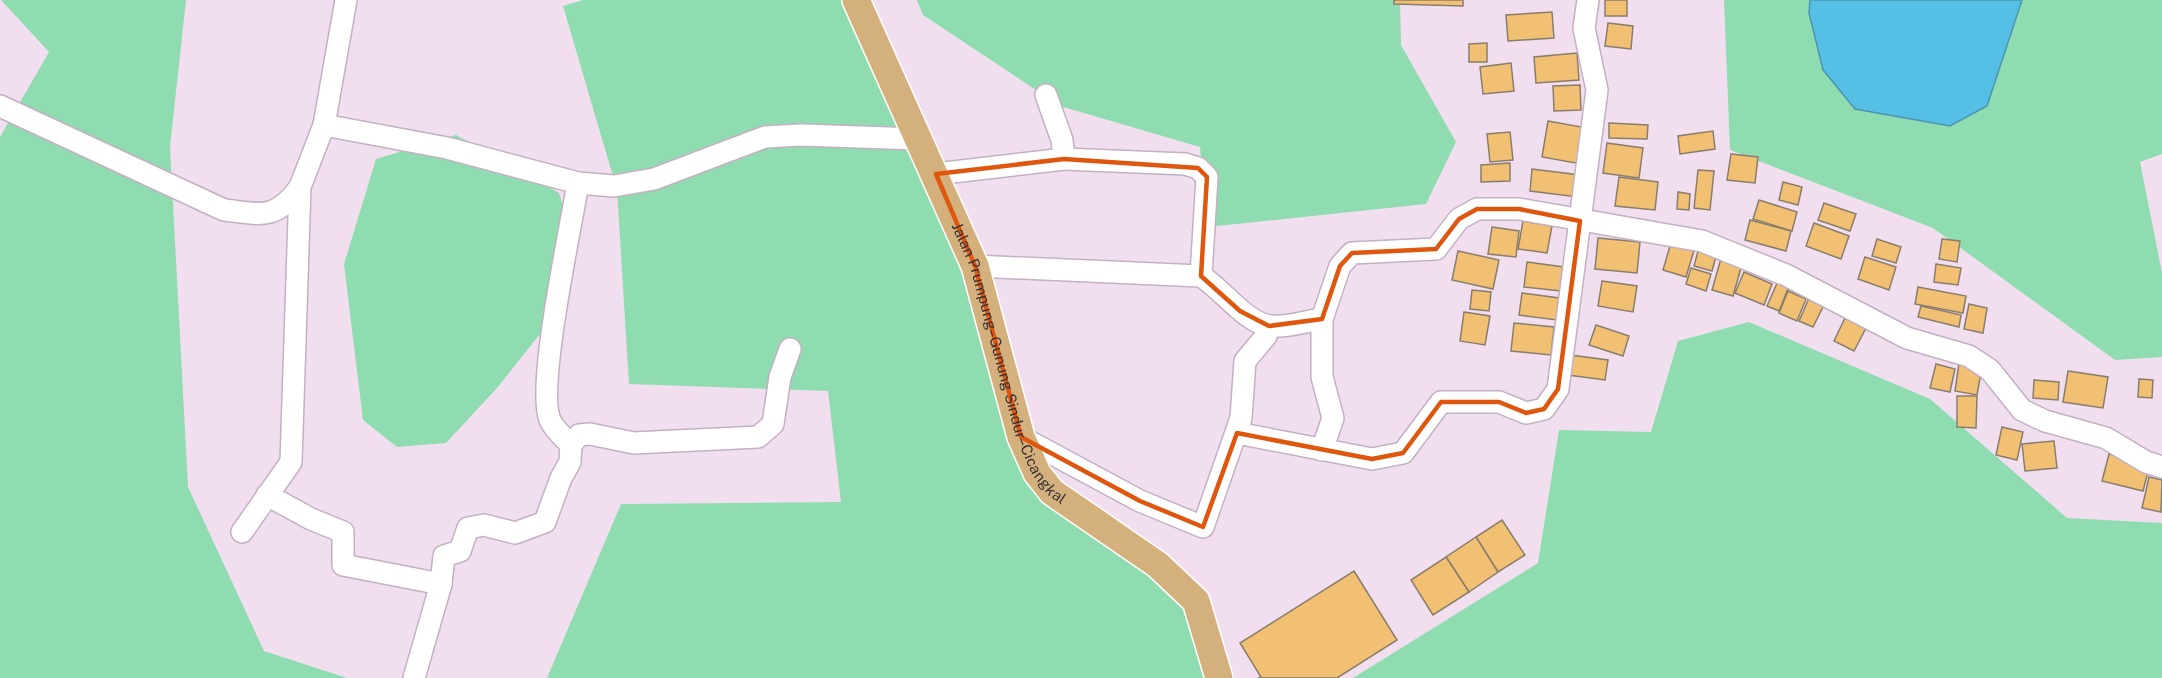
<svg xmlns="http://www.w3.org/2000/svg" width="2162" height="678" font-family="'Public Sans',sans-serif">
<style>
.green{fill:#90dcb1}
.water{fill:#55bfe6;stroke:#4c94b1;stroke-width:1.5}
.building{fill:#f1c072;stroke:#897d6b;stroke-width:1.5}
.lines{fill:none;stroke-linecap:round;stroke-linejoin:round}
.minor-casing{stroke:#c3b1c2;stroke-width:24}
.major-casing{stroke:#fff;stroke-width:30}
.minor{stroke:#fff;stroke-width:21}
.major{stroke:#d3b07c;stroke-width:27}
.marked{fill:none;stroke:#df570e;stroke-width:4.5;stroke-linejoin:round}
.labels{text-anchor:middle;stroke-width:6;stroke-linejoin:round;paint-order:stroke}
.street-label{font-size:15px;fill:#373036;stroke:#f1dff0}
</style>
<rect width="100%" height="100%" fill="#f1dff0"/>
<!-- green -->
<g class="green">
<polygon points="1,0 186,0 170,147 188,487 264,651 347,678 0,678 0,137 49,52"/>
<polygon points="583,0 849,0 958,237 1030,469 1153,552 1190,613 1209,678 547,678 621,504 841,502 828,391 629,384 617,190 563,6"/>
<polygon points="917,0 1400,0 1401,45 1456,142 1426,204 1207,227 1200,147 1060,106 923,15"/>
<polygon points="1724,0 2162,0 2162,154 2140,162 2162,273 2162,357 2115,360 1933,228 1730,150"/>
<polygon points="456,135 507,162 559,193 577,246 551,320 497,388 446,443 397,447 363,420 344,264 376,159"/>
<polygon points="1749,322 1930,399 2067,518 2162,523 2162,678 1353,678 1538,563 1559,430 1651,432 1678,341"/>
</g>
<!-- water -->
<polygon class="water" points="1810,0 2022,0 1987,106 1950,126 1855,109 1823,70 1809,13"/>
<!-- building -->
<g class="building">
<polygon points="1394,0 1463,0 1463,6 1394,4"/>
<rect x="1605" y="0" width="22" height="16"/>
<polygon points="1552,12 1554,38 1508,41 1506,15"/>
<polygon points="1608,23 1633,26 1631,49 1605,46"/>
<polygon points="1487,43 1487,62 1469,62 1469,44"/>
<polygon points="1577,53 1579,80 1536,83 1534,57"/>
<polygon points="1511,63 1514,91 1483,94 1480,67"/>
<polygon points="1580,85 1581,110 1554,111 1553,86"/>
<polygon points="1548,121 1587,128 1581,164 1542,157"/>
<polygon points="1609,123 1648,125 1647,139 1609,138"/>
<polygon points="1713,131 1715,149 1680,154 1678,136"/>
<polygon points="1510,132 1513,160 1490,162 1487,134"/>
<polygon points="1607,143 1643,148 1639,178 1603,173"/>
<polygon points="1731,154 1758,157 1755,183 1727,180"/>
<polygon points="1510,163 1510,181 1481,182 1481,165"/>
<polygon points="1532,169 1580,175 1578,197 1530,191"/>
<polygon points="1698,170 1714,171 1710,210 1694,208"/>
<polygon points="1619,177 1658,182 1655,210 1615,206"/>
<polygon points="1783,182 1802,187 1798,205 1779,200"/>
<polygon points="1678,192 1690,194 1689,210 1677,209"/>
<polygon points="1759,200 1797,212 1792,231 1753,219"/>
<polygon points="1824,203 1856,214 1850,231 1818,220"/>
<polygon points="1750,220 1791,231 1786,251 1745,240"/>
<polygon points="1523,221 1552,226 1547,253 1518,249"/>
<polygon points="1814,223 1849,236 1841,259 1806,246"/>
<polygon points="1492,227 1519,231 1516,257 1488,254"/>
<polygon points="1598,238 1640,242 1637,273 1595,269"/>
<polygon points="1672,239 1695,247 1686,277 1663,270"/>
<polygon points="1877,239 1901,247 1896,263 1872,256"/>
<polygon points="1942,239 1960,241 1957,262 1939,259"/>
<polygon points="1700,244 1718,249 1712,271 1694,266"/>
<polygon points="1458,251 1499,260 1493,289 1452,280"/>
<polygon points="1722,255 1743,261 1733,296 1712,290"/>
<polygon points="1865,257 1896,267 1889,290 1858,279"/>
<polygon points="1527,262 1564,267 1561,291 1524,287"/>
<polygon points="1936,264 1961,268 1958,285 1934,282"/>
<polygon points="1691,268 1711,274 1706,291 1686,284"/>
<polygon points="1744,272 1772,284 1764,305 1735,293"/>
<polygon points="1781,274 1792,279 1779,311 1767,306"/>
<polygon points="1602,281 1637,286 1633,312 1598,306"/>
<polygon points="1918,287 1966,296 1963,313 1915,304"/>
<polygon points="1472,290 1491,292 1489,311 1470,309"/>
<polygon points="1788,291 1806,299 1797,321 1779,313"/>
<polygon points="1522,293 1559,298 1557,320 1519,315"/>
<polygon points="1810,296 1825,303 1813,327 1799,321"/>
<polygon points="1969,304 1987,308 1983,333 1964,329"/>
<polygon points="1921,306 1961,315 1959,327 1918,317"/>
<polygon points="1464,312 1490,316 1485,345 1460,341"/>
<polygon points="1846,316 1867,326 1854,351 1834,341"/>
<polygon points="1514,323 1554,327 1551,355 1511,351"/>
<polygon points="1596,325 1629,336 1623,356 1589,345"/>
<polygon points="1570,355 1608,360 1605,380 1568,375"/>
<polygon points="1959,363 1982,367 1977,395 1955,391"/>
<polygon points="1936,364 1955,369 1950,392 1930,388"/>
<polygon points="2068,371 2108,377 2103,408 2063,402"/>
<polygon points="2139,379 2153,380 2152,398 2138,397"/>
<polygon points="2034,380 2059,382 2058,400 2033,398"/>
<polygon points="1957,396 1977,396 1976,428 1957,427"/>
<polygon points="2002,427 2023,432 2017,460 1996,455"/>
<polygon points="2054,441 2057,468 2025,471 2022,444"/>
<polygon points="2109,454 2150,464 2143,491 2102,481"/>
<polygon points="2149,477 2162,480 2161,512 2142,508"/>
<polygon points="1502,520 1525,555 1498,572 1476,537"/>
<polygon points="1476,537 1498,572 1469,592 1446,557"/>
<polygon points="1446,557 1469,592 1433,615 1411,580"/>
<polygon points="1354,571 1397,640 1337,678 1258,678 1261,677 1240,643"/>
</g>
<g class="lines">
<!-- minor casing -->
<g class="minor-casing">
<g id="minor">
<path d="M0,106L224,210C262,214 275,221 300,187"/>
<polyline points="324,125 447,148 578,183 614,186 654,179 765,137 801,135 918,139"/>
<polyline points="1064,159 1185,164 1198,168 1207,177 1201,276"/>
<polyline points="936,174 1064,159 1062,140 1046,95"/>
<path d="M975,266L1201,276C1222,289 1246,323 1270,326C1285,328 1306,321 1322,319L1340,266L1352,253L1436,249L1459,219L1477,209H1519L1702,241L1786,275L1907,338L1969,356L1990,370L2022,410L2045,421L2106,438L2146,462L2162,467"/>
<polyline points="1322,319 1322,377 1333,418 1322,450"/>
<polyline points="1237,433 1372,459 1403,453 1441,402 1499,402 1526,413 1544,409 1558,389 1597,90 1584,28 1588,0"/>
<polyline points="1021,437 1140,501 1203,527 1241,418 1245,361 1266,336 1269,326"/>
<path d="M571,445C564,438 554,429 550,420C536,387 571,227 578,183"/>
<polyline points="267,495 311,519 343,532 343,565 441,584 414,678"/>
<polyline points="242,532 291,462 300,187 324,125 346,0"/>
<polyline points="441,584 444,556 460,551 468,528 484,525 515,533 545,522 561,478 570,462 571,445 579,435 590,434 634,443 758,437 773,424 780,377 790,349"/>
</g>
</g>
<!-- major casing -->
<g class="major-casing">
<g id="major">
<path id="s1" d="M856,0L975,266L1021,437L1037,473L1052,492L1158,565L1196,601L1219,678"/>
</g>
</g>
<!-- minor -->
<use href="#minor" class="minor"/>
<!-- major -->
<use href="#major" class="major"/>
</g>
<!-- marked area -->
<path class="marked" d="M1064,159L1198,168L1207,177L1201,276L1240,311L1269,326L1322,319L1340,266L1352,253L1436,249L1459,219L1477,209H1519L1580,221L1558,389L1544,409L1526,413L1499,402H1441L1403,453L1372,459L1237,433L1203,527L1140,501L1021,437L975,266L936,174Z"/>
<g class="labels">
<!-- street labels -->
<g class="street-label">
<text dy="5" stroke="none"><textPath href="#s1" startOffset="396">Jalan Prumpung–Gunung Sindur–Cicangkal</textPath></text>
</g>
</g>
</svg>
